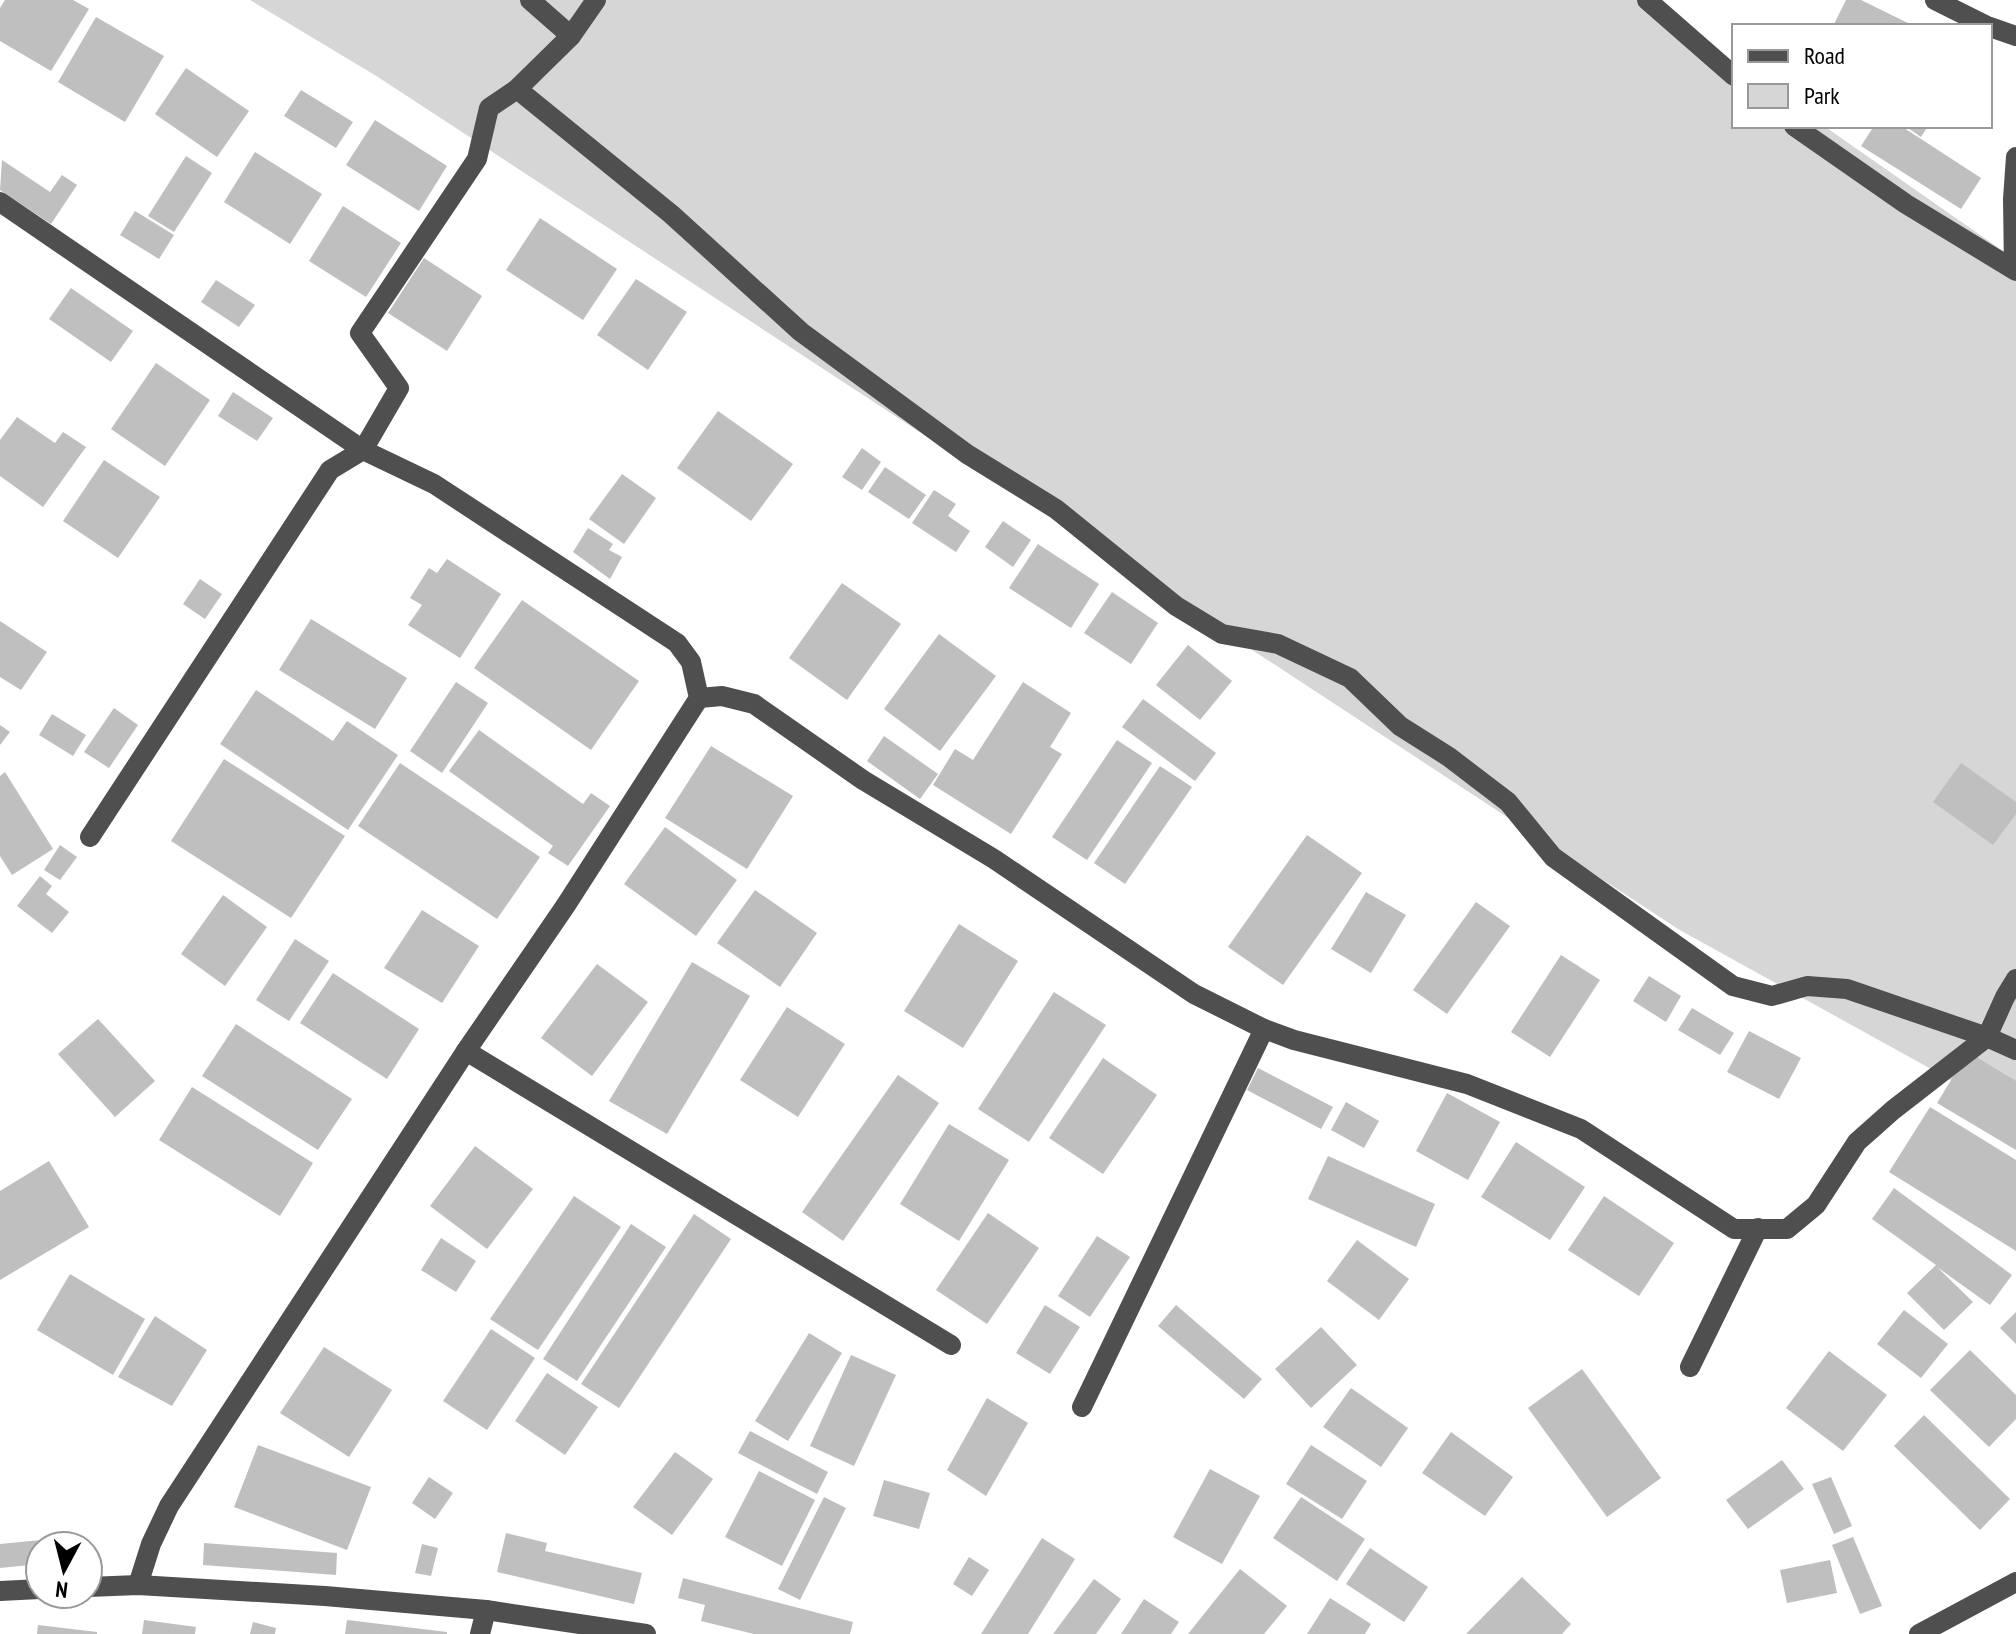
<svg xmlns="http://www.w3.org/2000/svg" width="2016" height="1634" font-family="'PT Sans Narrow',sans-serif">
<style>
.green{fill:#d6d6d6}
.building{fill:#bfbfbf}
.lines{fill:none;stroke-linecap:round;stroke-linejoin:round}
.minor{stroke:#4f4f4f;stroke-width:20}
</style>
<rect width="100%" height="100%" fill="#fff"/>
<!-- green -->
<polygon class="green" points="250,0 1644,0 1734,63 1734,126 1824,126 2016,260 2016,1116 1678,929 378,77"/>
<!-- building -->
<g class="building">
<polygon points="5,0 73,0 89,9 51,71 0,41 0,8"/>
<polygon points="1846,0 1861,0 1914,26 1833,26"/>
<polygon points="96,17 164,56 125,122 58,82"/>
<polygon points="186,68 249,111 217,157 155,114"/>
<polygon points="301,90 353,122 336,148 284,116"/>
<polygon points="375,120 447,166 419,211 346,165"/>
<polygon points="1874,126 1901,126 1981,178 1961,209 1861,146"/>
<polygon points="1905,126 1928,126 1921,137"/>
<polygon points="255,152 322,194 290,244 224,202"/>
<polygon points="186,156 212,173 174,232 148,216"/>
<polygon points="2,160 50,192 62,175 77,185 51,224 0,190"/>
<polygon points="343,206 401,243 366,297 309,261"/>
<polygon points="135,211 174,235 159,259 120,235"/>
<polygon points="540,218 617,269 583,320 506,270"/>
<polygon points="424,258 482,296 447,351 388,313"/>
<polygon points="636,279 687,312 648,370 597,335"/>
<polygon points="216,280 255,305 239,327 201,302"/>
<polygon points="71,288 133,331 111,362 49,319"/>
<polygon points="156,363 210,400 165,466 111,429"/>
<polygon points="233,392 273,418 257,441 218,416"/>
<polygon points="718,411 793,464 751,521 677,468"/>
<polygon points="17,417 55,443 63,432 86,447 43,507 0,476 0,440"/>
<polygon points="862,448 881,462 862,490 842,477"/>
<polygon points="104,460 160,497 118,558 63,521"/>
<polygon points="885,467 926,495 909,519 868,492"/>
<polygon points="622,474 656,498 624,544 589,519"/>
<polygon points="934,490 956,504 948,516 970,531 956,552 912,523"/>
<polygon points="1003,521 1031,540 1013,567 985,547"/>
<polygon points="588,528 613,544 609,550 622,557 610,579 573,552"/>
<polygon points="1038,544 1099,584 1071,628 1009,588"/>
<polygon points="447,559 501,594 460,658 408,625 422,605 410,598 429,568 437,573"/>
<polygon points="200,579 222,594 205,619 183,604"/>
<polygon points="842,583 901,624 847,700 789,658"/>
<polygon points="1112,592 1158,623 1131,664 1084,633"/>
<polygon points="522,600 639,681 591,750 474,668"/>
<polygon points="311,619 407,678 375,729 279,670"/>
<polygon points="0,621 47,652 21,690 0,677"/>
<polygon points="939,634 996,676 940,751 884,709"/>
<polygon points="1188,645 1232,681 1200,720 1156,685"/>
<polygon points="456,682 488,703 442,773 410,751"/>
<polygon points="1023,682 1071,713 1050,747 1062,754 1011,834 933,785 955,749 973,760"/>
<polygon points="256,690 333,741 347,721 398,755 348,830 220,744"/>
<polygon points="1143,699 1216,753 1195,781 1122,727"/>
<polygon points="114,708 138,725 109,768 84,752"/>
<polygon points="52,714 86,735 73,756 39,735"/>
<polygon points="0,725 10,732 0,745"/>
<polygon points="479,730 583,804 591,793 610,806 568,866 548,853 553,846 449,771"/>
<polygon points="884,736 938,774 920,799 867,761"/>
<polygon points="1117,740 1152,763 1087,860 1052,837"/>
<polygon points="711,746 793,796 747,869 665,818"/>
<polygon points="224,759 345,836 291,918 171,841"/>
<polygon points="400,763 540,857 497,919 358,826"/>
<polygon points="1961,763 2016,802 2016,814 1993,845 1933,802"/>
<polygon points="1160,766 1192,787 1125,884 1094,863"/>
<polygon points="5,772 53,849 12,875 0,856 0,776"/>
<polygon points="665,827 737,880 696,936 624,884"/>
<polygon points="1307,835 1362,873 1283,985 1228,947"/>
<polygon points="60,845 77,857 60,880 44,870"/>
<polygon points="40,876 52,886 46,894 69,912 52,933 17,906"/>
<polygon points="755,890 817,933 780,987 717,943"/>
<polygon points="1366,892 1406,915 1371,973 1331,949"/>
<polygon points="223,895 267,927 225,986 181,954"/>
<polygon points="1476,902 1510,926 1447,1014 1413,990"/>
<polygon points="422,910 479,946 442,1003 384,968"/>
<polygon points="959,924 1018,961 963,1048 904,1011"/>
<polygon points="295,939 329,961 289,1021 256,1000"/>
<polygon points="1561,955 1600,980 1550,1057 1511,1032"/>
<polygon points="692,962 750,996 667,1134 609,1101"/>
<polygon points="597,964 648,1002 592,1076 541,1038"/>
<polygon points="333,973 419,1029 387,1079 300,1023"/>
<polygon points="1649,976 1681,996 1666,1022 1633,1001"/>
<polygon points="1054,992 1106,1025 1029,1142 978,1109"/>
<polygon points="787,1007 845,1044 798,1117 740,1080"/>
<polygon points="1692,1008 1734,1033 1720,1055 1678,1030"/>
<polygon points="98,1019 155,1081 115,1117 58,1054"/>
<polygon points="236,1024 352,1099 318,1150 202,1076"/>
<polygon points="1749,1031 1801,1058 1779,1099 1727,1072"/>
<polygon points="1968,1052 2016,1081 2016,1150 1937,1103"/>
<polygon points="1103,1058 1157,1095 1103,1174 1049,1138"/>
<polygon points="1258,1068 1333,1107 1321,1129 1247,1090"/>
<polygon points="898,1075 939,1103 843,1241 802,1212"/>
<polygon points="192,1087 313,1163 280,1216 159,1140"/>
<polygon points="1447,1093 1500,1122 1468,1180 1416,1151"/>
<polygon points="1346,1102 1379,1121 1364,1148 1331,1130"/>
<polygon points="1930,1107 2016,1160 2016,1251 1889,1172"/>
<polygon points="949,1124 1009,1160 959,1241 900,1204"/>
<polygon points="1516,1142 1585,1187 1550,1240 1481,1197"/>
<polygon points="475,1146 533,1189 487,1249 430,1206"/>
<polygon points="1328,1156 1435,1204 1416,1247 1308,1199"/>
<polygon points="49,1161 89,1227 0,1280 0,1191"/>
<polygon points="1894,1188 2012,1275 1990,1305 1937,1267 1973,1302 1944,1330 1907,1293 1936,1265 1872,1219"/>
<polygon points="574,1196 621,1227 538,1350 490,1319"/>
<polygon points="1604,1196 1674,1243 1639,1296 1568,1250"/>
<polygon points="988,1213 1039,1248 987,1324 936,1290"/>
<polygon points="694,1214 731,1239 619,1408 581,1384"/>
<polygon points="631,1224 666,1247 577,1381 543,1359"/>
<polygon points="1097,1236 1130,1257 1090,1317 1058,1296"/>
<polygon points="441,1238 476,1261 456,1292 421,1270"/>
<polygon points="1357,1240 1409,1279 1379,1320 1327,1281"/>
<polygon points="70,1274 145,1319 113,1375 37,1330"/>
<polygon points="1045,1305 1080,1327 1050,1374 1016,1353"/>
<polygon points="1176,1305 1262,1379 1244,1399 1158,1326"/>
<polygon points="1904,1310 1948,1344 1921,1378 1877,1344"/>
<polygon points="2016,1312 2016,1344 2000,1328"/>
<polygon points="155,1316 207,1350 172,1406 118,1377"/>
<polygon points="1321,1327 1357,1365 1311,1408 1275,1369"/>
<polygon points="491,1329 535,1358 487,1430 443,1401"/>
<polygon points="809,1333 842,1353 788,1441 755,1421"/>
<polygon points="324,1347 392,1390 349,1457 280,1413"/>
<polygon points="1970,1350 2016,1395 2016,1419 1989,1447 1930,1390"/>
<polygon points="1829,1351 1887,1395 1843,1451 1786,1408"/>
<polygon points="851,1355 896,1375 854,1466 810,1446"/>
<polygon points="1582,1369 1661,1478 1607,1517 1528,1408"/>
<polygon points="547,1373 598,1407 565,1455 515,1421"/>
<polygon points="1351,1388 1408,1428 1381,1467 1323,1427"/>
<polygon points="987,1398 1028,1423 986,1496 947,1470"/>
<polygon points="1924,1415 2010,1499 1980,1530 1894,1446"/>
<polygon points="750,1431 828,1472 817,1494 738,1453"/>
<polygon points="1451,1432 1513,1477 1485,1516 1422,1473"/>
<polygon points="258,1445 371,1487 347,1550 234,1507"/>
<polygon points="1311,1445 1367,1481 1342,1519 1286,1484"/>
<polygon points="675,1452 713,1479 672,1535 633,1507"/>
<polygon points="1782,1460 1804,1489 1748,1529 1726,1500"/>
<polygon points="1210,1469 1260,1496 1222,1564 1173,1537"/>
<polygon points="759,1471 815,1500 782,1566 725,1537"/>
<polygon points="429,1477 453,1493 435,1519 412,1503"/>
<polygon points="1831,1477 1852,1526 1834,1534 1812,1484"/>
<polygon points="884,1480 930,1493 919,1529 873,1516"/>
<polygon points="824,1497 846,1508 800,1600 778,1589"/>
<polygon points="1301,1497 1365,1539 1337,1581 1273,1538"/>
<polygon points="506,1533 547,1543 545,1551 642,1573 634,1604 497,1572"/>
<polygon points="82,1536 84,1546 40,1546 40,1564 0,1568 0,1544"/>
<polygon points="1853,1537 1882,1606 1860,1614 1832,1545"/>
<polygon points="1042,1538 1075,1559 1028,1634 981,1634"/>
<polygon points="204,1543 337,1553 336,1575 203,1565"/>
<polygon points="422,1544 438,1548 431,1576 415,1573"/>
<polygon points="1370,1548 1428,1587 1404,1622 1346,1584"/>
<polygon points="969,1557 989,1570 972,1596 953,1584"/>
<polygon points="1830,1560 1837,1593 1787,1603 1780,1570"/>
<polygon points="1240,1569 1287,1606 1264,1634 1188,1634"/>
<polygon points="1522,1577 1571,1624 1562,1634 1466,1634"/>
<polygon points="683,1578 853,1622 850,1634 754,1634 701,1621 705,1605 678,1598"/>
<polygon points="1094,1579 1121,1599 1096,1634 1053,1634"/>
<polygon points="1330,1598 1371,1624 1365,1634 1307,1634"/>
<polygon points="1144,1599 1179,1622 1171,1634 1121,1634"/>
<polygon points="144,1620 196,1627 195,1634 142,1634"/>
<polygon points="347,1620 447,1632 447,1634 345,1634"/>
<polygon points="253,1622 276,1628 275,1634 250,1634"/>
<polygon points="38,1625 97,1632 97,1634 37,1634"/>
</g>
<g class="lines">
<!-- minor -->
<g class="minor">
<polyline points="530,0 571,36"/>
<polyline points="1647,0 1734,76"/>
<polyline points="1935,0 1987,26"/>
<polyline points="1990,27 2016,36"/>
<polyline points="517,89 671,214 801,332 967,454 1056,509 1176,606 1222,634 1278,644 1350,678 1400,726 1449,757 1508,802 1553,857 1733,986 1772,996 1807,986 1847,989 1987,1037 2016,1050"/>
<polyline points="1794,126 1906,204 2016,271"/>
<polyline points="0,202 363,450 434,484 677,643 691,662 699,698 566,905 466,1051 169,1506 151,1544 138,1585"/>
<polyline points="2014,269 2013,199 2016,157"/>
<polyline points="699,698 722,696 754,704 863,780 994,859 1194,994 1264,1029 1294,1040 1467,1084 1581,1129 1734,1229 1787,1229 1816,1205 1857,1142 1893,1110 1987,1037 2005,997 2016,979"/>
<polyline points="90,837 330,470 363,450 399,388 360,333 477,159 489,108 517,89 571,36 596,0"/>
<polyline points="466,1051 951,1345"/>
<polyline points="1690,1367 1758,1228"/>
<polyline points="1082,1407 1264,1029"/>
<polyline points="88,1587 138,1585 325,1596 486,1610 646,1634"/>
<polyline points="0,1591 40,1589"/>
<polyline points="480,1634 486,1610"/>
<polyline points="1919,1634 2016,1582"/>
</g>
</g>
<!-- legend -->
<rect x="1732" y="24" width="260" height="104" fill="#ffffff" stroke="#999999" stroke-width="2"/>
<rect x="1748" y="50" width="40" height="12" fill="#4f4f4f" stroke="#999999" stroke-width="2"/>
<text x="1804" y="64" font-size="24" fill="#000000">Road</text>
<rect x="1748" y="84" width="40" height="24" fill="#d6d6d6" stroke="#999999" stroke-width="2"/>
<text x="1804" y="104" font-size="24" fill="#000000">Park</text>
<!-- north arrow -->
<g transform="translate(64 1570) rotate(187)"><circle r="38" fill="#ffffff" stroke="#999999" stroke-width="2"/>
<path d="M0-6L14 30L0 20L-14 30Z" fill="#000000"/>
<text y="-12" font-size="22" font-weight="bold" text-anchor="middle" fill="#000000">N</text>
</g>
</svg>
